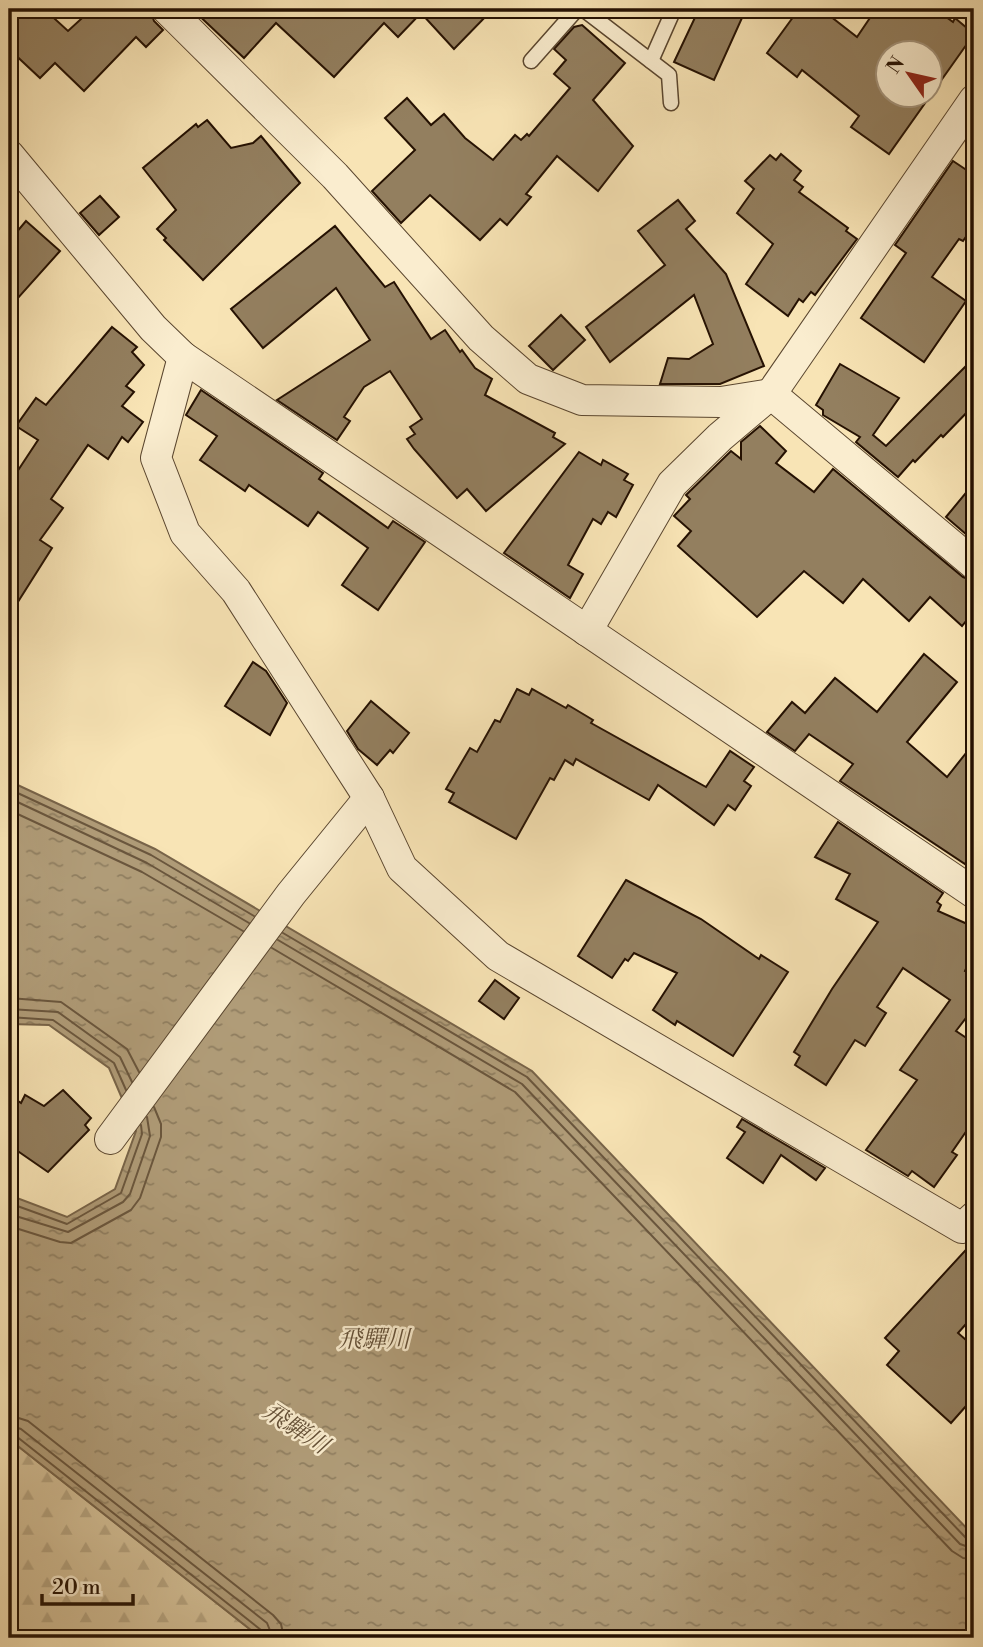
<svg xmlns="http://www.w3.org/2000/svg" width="983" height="1647" font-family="'Libre Bodoni','Noto Serif JP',serif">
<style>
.forest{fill:url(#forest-firs);stroke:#7c684c;stroke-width:2}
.water{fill:url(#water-ripples);stroke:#786449;stroke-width:2}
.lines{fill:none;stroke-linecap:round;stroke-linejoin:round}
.shore{stroke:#6a563d;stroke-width:2}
.building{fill:#937f5f;stroke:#251102;stroke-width:2;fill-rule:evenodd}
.lane-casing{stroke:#5a462f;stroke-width:17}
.street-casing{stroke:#5a462f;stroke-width:32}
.lane{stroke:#faedcf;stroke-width:14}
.street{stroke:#faedcf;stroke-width:30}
.labels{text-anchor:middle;stroke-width:5;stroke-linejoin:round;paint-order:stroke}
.water-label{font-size:24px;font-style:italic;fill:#645037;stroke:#faedcf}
</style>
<defs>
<pattern id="forest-firs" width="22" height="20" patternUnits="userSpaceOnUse" patternTransform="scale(1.75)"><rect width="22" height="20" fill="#d4c097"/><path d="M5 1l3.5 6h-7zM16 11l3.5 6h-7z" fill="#b6a480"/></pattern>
<pattern id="water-ripples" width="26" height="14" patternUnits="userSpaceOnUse" patternTransform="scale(1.75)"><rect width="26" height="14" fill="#b09c78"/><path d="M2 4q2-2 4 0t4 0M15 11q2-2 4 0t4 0" fill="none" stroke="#8f7e60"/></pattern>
</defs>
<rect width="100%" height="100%" fill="#f8e4b5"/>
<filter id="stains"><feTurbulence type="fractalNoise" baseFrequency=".00286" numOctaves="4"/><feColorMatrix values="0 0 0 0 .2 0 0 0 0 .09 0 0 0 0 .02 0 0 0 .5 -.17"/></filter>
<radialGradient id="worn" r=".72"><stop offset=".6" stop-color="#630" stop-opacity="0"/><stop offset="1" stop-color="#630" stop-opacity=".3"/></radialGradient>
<!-- forest -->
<polygon class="forest" points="9,1439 261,1638 9,1638"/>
<!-- water -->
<polygon class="water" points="9,781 155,849 532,1071 974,1536 974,1638 261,1638 9,1439 9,1195 67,1217 115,1189 136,1131 109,1068 49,1025 9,1024"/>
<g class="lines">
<!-- shore -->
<g class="shore">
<polyline points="9,789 151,855 254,916"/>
<polyline points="9,798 147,863 249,923"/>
<polyline points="9,810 142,872 243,931"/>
<polyline points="283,933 527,1077 966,1538 974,1540"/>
<polyline points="278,940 522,1084 960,1544 974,1549"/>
<polyline points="272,948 515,1092 952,1551 963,1558 974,1559"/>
<polyline points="9,998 61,1002 127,1049 139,1072"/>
<polyline points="9,1009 58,1012 120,1057 132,1082"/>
<polyline points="9,1017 53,1020 114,1063 126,1090"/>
<polyline points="9,1203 67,1224 121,1193 142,1134 141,1125"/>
<polyline points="9,1214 68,1232 123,1202 130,1194 150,1136 147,1117"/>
<polyline points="9,1226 60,1242 71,1243 131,1210 140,1198 161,1137 161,1124 154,1107"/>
<polyline points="9,1415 28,1421 273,1615 281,1624 284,1638"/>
<polyline points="9,1425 21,1429 267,1623 273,1638"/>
<polyline points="9,1434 16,1436 261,1630 264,1638"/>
</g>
</g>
<!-- building -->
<g class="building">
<polygon points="9,9 44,9 68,31 92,9 150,9 154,21 163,30 146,47 136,37 84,91 55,63 40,78 9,49"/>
<polygon points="192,9 493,9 454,49 421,13 398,37 384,23 334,77 276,23 244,58"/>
<polygon points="699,9 746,9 714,80 674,62"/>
<path d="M799,9H821L857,37L876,9H935L953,22L955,18L974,34L889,154L851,127L859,116L802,70L797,77L767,53ZM888,52H930V94H888Z"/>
<polygon points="582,25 625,63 593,100 633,146 598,191 557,156 526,194 531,197 507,225 500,219 480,240 430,195 401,223 372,191 415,150 385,118 407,98 431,125 444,114 465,138 493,160 515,135 521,140 527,134 529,136 570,88 554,74 566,60 554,49 574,27"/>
<polygon points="207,120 231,148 253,143 261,136 300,183 203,280 164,240 166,238 157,229 176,210 143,168 196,124 198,127"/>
<polygon points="781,154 801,171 794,180 803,187 799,192 848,228 846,231 857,239 815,295 811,292 803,302 799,299 788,316 746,284 773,244 737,213 754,189 745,181 770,155 776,160"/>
<polygon points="953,161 974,175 974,225 963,241 959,239 932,277 966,301 924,362 861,318 906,253 895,245"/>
<polygon points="100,196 119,217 99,235 80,213"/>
<polygon points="678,200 695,221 686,229 726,274 764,366 720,384 660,384 668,358 689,359 713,344 694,295 610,362 586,327 665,265 638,231"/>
<polygon points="26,221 60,251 9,308 9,241"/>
<polygon points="335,226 385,287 394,282 431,339 445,330 460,352 462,350 475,368 492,379 485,395 555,433 553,437 565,444 486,511 467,489 457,498 414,449 407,439 415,434 410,427 422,419 390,371 364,387 344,417 350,421 337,440 277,400 370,340 336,288 263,348 231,309"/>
<polygon points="561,315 585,340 553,370 529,346"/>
<polygon points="112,327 137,347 132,352 144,365 126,386 134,392 122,406 143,422 128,442 122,437 108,459 88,445 51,499 63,508 40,540 52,548 9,616 9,484 38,440 16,426 36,398 46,405"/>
<polygon points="974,358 974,405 943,437 941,435 915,462 913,460 898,477 856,442 860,437 823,415 823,410 816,405 840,364 899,398 873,435 886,446"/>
<polygon points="201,390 323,473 319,479 388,528 393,521 425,542 378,610 342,585 368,548 318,512 308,526 249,485 245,491 200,460 217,436 186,415"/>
<polygon points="760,426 786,451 776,463 814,492 833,469 963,577 974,581 974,611 962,626 930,597 909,621 863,579 843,603 804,571 757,617 678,546 691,531 674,516 690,499 686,495 731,451 741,459 741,442"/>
<polygon points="579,452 601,465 603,460 628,474 624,480 633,485 616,517 608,512 601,524 593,519 568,565 583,574 570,598 504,553"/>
<polygon points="974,483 974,541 946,517"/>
<polygon points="924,654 957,682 907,742 947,777 974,743 974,849 965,864 840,781 853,764 809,734 795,751 767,732 792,702 805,713 835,678 877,712"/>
<polygon points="253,662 266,671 287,703 270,735 225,706"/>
<polygon points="517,689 529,695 532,689 566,708 568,705 593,720 591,723 706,787 730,751 754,767 744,781 751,786 735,810 728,805 714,825 658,785 649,800 576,759 573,765 565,760 554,780 550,778 516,839 449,802 454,793 446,789 470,748 477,752 495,720 500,722"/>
<polygon points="371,701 409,733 393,753 390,750 377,765 358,749 347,731"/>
<polygon points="838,822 943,893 937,902 941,905 938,911 974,927 974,950 965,971 969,973 974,966 974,1017 969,1014 956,1031 974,1043 974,1120 952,1152 957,1155 934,1187 912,1171 908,1176 866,1150 917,1080 900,1070 950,1000 903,968 877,1007 886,1013 865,1046 855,1040 826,1085 795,1065 800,1056 794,1052 832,989 878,922 836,899 850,874 815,857"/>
<polygon points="626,880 701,919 759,959 761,955 788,972 733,1056 677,1021 675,1025 653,1010 677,973 634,953 628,961 625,959 612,978 578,956"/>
<polygon points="495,980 519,998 504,1019 479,1001"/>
<polygon points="63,1090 91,1118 85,1125 89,1130 48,1172 9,1145 9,1117 18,1101 21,1103 25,1095 44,1106"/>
<polygon points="742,1119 825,1168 816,1180 781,1155 763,1183 727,1158 745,1132 737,1127"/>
<polygon points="974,1241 974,1315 958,1333 974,1347 974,1397 951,1423 887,1365 899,1351 885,1338"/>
</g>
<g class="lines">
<!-- lane casing -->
<g class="lane-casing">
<g id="lane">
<polyline points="583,9 669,75 671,103"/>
<polyline points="531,61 577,9"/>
<polyline points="651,61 674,9"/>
</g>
</g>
<!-- street casing -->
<g class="street-casing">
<g id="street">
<polyline points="167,9 335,176 481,338 528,379 582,400 721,402 771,394 974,564"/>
<polyline points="9,155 153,328 183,357 974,893"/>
<polyline points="183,357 156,458 185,533 236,591 369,798 402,868 498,956 962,1228 974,1217"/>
<polyline points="587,631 672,484 720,437 771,394 974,100"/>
<polyline points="110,1139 291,894 369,798"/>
</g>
</g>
<!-- lane -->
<use href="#lane" class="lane"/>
<!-- street -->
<use href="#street" class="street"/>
</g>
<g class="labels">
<!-- water labels -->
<g class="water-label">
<text x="374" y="1347">飛驒川</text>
<text transform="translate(296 1428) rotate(33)" y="8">飛騨川</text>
</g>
</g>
<!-- margin -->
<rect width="983" height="1647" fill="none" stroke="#f8e4b5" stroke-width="35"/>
<rect x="10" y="10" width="962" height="1626" fill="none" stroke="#251102" stroke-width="3.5"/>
<rect x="18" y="18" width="948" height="1612" fill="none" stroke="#251102" stroke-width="2"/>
<!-- north arrow -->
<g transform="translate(909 74) rotate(304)"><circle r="33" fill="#faedcf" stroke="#a5957d" stroke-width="2"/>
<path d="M0-5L12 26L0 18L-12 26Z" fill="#8f2418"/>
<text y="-10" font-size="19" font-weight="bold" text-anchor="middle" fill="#251102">N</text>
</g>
<!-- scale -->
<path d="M42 1594v10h91v-10" fill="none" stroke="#251102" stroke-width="3.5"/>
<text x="52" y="1594" font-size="21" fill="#251102" stroke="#faedcf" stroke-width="5" paint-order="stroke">20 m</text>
<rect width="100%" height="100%" filter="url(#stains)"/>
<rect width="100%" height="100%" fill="url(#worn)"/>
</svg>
